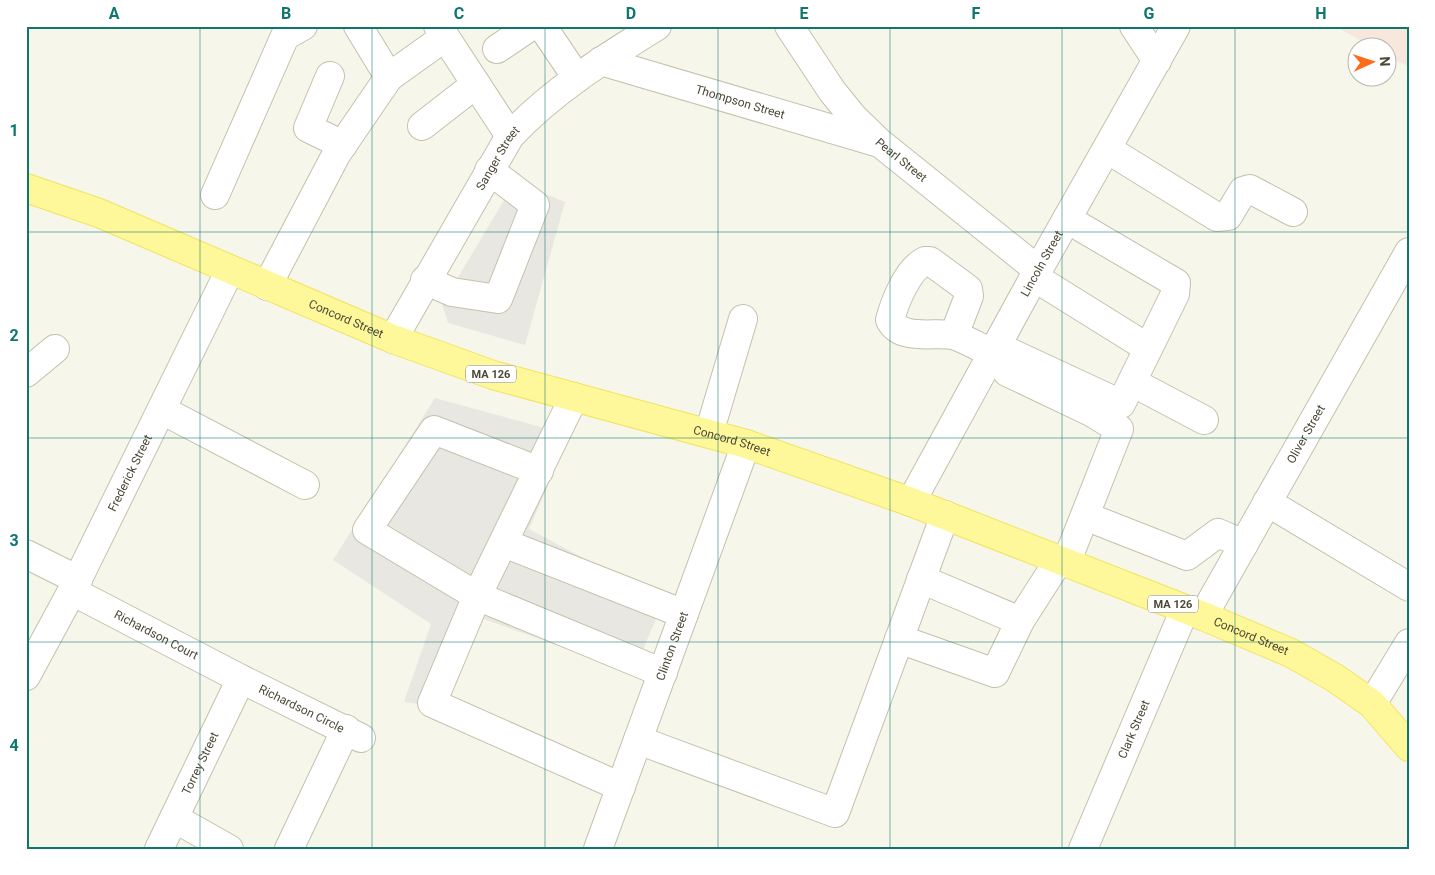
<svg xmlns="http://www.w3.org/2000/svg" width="1435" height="875" font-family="Roboto,sans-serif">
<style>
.medical{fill:#f8e7dd}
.parking{fill:#e8e7e2}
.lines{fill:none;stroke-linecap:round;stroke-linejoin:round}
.minor-casing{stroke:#c4c1ac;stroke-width:30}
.major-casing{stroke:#f1e45e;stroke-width:30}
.minor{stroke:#fff;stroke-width:28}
.major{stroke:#fff89b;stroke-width:28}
.grid{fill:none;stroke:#0f766e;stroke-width:1;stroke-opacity:0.55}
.labels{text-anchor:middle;stroke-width:4.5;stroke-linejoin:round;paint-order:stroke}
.shield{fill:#fff;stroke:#827f73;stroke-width:1}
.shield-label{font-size:11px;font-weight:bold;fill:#4c4837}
.street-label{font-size:12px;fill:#4c4837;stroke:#fff}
.neatline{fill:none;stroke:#0f766e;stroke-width:2}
.grid-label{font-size:16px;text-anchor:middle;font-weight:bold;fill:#0f766e}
</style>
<rect width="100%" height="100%" fill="#f7f6eb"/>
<!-- medical -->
<polygon class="medical" points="1334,26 1409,26 1409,67 1388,56 1388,48 1373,47"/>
<!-- parking -->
<g class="parking">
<polygon points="515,182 565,202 525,345 448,323 442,304"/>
<polygon points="435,398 570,435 529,529 664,601 633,672 478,617 440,707 404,702 431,624 333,560"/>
</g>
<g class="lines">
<!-- minor casing -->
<g class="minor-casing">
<g id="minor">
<polyline points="358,26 389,77 445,37"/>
<polyline points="438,26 510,136"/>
<polyline points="542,26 577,78"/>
<path id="s1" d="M789,26L832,91L853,117L880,143L1038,270"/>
<polyline points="1134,26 1157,61"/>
<polyline points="497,49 531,26"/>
<path id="s2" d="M601,61L876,142"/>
<polyline points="330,76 308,128 343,145"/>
<polyline points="422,126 476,84"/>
<polyline points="1107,149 1217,217 1228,216 1243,191 1250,189 1293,212"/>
<polyline points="215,195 285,36 303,26"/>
<polyline points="1034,277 1148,348"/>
<polyline points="425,280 452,292 498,299 535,205 489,170"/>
<polyline points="267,286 337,153 389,77"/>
<path d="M954,335L969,296L968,289L930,261H925C908,269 895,301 890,320C902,343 939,330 956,336C969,341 981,348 992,353"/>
<path id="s3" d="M393,339L510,136C553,90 604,59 657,26"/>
<polyline points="996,346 1121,404 1175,294 1176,283 1067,219"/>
<polyline points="1007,372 1091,412 1119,429 1066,563"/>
<polyline points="26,373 55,349"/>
<polyline points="1132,382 1204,420"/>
<polyline points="574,397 477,596 432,703 621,787"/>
<polyline points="162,410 305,485"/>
<polyline points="709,433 743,319"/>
<polyline points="539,471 434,430 367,530 477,596 663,673"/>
<path id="s4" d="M911,502L1038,270L1176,26"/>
<polyline points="1267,502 1409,587"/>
<polyline points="1085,516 1187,556 1218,533 1244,544"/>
<polyline points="504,543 684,614"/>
<polyline points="26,554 78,580"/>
<polyline points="921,579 1020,621 1059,560"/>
<path id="s5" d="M72,591L241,679L361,738"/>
<path id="s6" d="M1203,616L1409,252"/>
<polyline points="899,639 995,673 1020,621"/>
<path id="s7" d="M26,676L72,591L230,270"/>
<polyline points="1372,704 1409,643"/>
<polyline points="638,740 835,813 945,515"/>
<polyline points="174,818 229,849"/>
<path id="s8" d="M159,849L241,679"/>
<polyline points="289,849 346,729"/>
<path id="s9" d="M598,849L746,444"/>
<path id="s10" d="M1083,849L1185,609"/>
</g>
</g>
<!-- major casing -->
<g class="major-casing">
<g id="major">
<path id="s11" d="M26,188L99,213L393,339L493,375L746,444L911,502L1203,616L1291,653L1335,678L1372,704L1409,747"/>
</g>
</g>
<!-- minor -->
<use href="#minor" class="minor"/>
<!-- major -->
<use href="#major" class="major"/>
</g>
<!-- grid -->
<path class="grid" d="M200,26V849M372,26V849M545,26V849M718,26V849M890,26V849M1062,26V849M1235,26V849M26,232H1409M26,438H1409M26,642H1409"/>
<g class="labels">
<!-- shield labels -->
<g class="shield">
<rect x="466" y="365.5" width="50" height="17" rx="4"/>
<rect x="1148" y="595.5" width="50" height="17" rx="4"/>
</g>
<g class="shield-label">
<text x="491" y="378">MA 126</text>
<text x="1173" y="608">MA 126</text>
</g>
<!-- street labels -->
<g class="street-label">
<text dy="4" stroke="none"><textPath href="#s2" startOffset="145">Thompson Street</textPath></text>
<text dy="4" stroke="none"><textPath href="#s3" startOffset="209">Sanger Street</textPath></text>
<text dy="4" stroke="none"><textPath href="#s1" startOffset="176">Pearl Street</textPath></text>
<text dy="4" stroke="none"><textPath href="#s4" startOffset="272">Lincoln Street</textPath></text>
<text dy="4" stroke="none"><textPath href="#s11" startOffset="346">Concord Street</textPath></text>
<text dy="4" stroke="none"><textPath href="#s6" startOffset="209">Oliver Street</textPath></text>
<text dy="4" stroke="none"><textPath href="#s11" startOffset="751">Concord Street</textPath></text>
<text dy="4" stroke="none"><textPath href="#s7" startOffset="228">Frederick Street</textPath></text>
<text dy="4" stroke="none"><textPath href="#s5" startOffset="95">Richardson Court</textPath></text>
<text dy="4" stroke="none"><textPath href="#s11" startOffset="1306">Concord Street</textPath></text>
<text dy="4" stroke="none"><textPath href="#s9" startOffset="216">Clinton Street</textPath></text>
<text dy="4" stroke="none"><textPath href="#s5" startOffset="258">Richardson Circle</textPath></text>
<text dy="4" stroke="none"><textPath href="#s10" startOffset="130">Clark Street</textPath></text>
<text dy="4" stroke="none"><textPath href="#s8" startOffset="95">Torrey Street</textPath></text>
</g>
</g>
<!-- border -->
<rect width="1435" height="875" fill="none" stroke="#ffffff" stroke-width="55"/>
<!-- north arrow -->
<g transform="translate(1372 62) rotate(87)"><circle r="24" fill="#ffffff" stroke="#b7b6af"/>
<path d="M0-4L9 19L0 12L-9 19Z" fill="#ff6c19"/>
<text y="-8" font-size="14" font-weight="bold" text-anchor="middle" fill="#4c4837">N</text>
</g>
<rect x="28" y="28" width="1380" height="820" class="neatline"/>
<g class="grid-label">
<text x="114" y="19">A</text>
<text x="286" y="19">B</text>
<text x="459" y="19">C</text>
<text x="631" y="19">D</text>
<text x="804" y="19">E</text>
<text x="976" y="19">F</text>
<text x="1149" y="19">G</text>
<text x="1321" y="19">H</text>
<text x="14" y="136">1</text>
<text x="14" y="341">2</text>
<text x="14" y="546">3</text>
<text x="14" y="751">4</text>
</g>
</svg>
